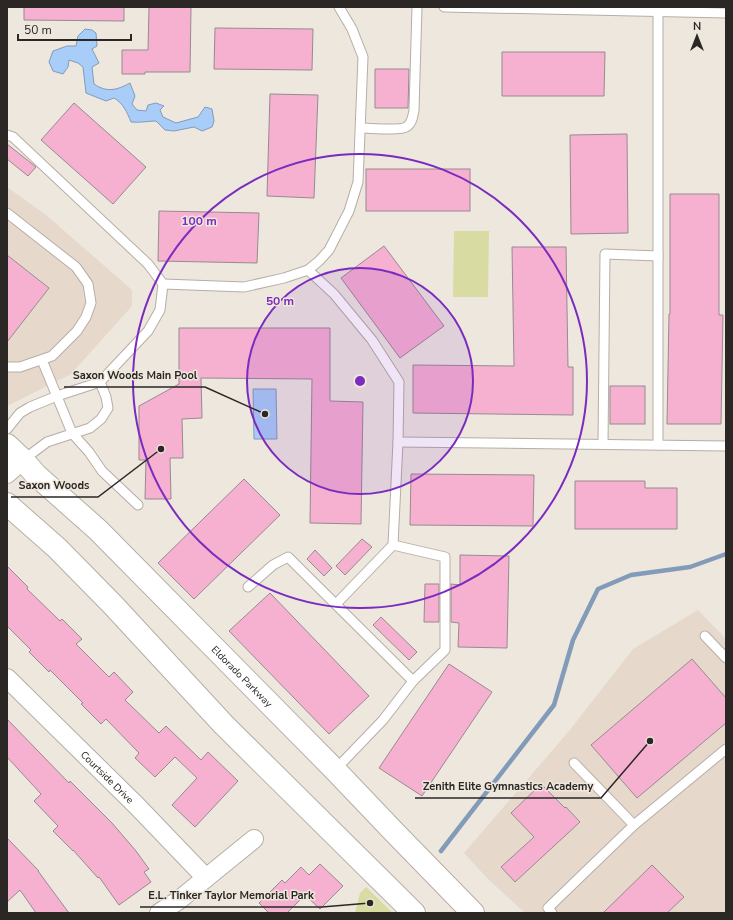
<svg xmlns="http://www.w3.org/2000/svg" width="733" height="920" font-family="'Nunito Sans',sans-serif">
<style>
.built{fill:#e6d9cb}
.green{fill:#d8dca3}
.water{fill:#a8cdf8;stroke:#829bb8}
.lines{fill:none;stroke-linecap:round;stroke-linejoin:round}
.stream{stroke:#829bb8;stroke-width:4.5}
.building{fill:#f6b1d1;stroke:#968b8f}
.lane-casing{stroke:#b6aea6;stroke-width:11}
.street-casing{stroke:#b6aea6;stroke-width:20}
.primary-casing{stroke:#b6aea6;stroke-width:24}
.lane{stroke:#fff;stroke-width:9}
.street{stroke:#fff;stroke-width:18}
.primary{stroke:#fff;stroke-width:22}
.ring{fill:none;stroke:#7b2cbf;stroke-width:2}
.labels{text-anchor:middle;stroke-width:3;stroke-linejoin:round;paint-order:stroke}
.street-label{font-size:10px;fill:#2a2724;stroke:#eee7dd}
.centre{fill:#7b2cbf;stroke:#eee7dd;stroke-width:2}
.ring-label{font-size:12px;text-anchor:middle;font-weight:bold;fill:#7b2cbf;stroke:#eee7dd;stroke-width:3;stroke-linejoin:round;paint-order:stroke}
.leader{fill:none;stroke:#2a2724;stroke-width:1.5}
.callout-dot{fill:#2a2724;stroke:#eee7dd;stroke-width:1.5}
.callout-label{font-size:11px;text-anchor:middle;font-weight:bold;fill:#2a2724;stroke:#eee7dd;stroke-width:3;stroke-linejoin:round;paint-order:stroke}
</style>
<rect width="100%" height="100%" fill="#eee7dd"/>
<!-- built -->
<g class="built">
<polygon points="7,187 46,215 132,290 132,306 71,374 7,406"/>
<polygon points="698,610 726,639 726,913 525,913 487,878 464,853 569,731 633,649"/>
</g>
<!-- green -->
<g class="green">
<polygon points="454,231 489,231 488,297 453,297"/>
<polygon points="366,887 393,913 355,913 360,893"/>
</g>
<!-- water -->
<g class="water">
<path d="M85,29L92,30L96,33L97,46L92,49L99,63L92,67L94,84C107,93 117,90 130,83L135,96L132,104L137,110L146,111L148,105L156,103L164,106L160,110L163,117L176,123L198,117L205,107L212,109L214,121L212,127L202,131L194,127L174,131L165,130L156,121C148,121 140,123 131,122C127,112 123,103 114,98L106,101L86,93L83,67L78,63L69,60L68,67L63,74L53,71L49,62L53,51L67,46H76L78,36Z"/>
<polygon points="253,389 276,389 277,439 254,439"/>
</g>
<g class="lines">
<!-- stream -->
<polyline class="stream" points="441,851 554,705 573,640 598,589 631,575 690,567 726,554"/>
</g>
<!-- building -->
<g class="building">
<polygon points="24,7 124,7 124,21 24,20"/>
<polygon points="149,7 191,7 190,72 145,72 145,74 122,74 122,50 148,50"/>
<polygon points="215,28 313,29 312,70 214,69"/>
<polygon points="502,52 605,52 604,96 502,96"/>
<polygon points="375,69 409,69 408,108 375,108"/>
<polygon points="270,94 318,95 314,198 267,196"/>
<polygon points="74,103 146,167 113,204 41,140"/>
<polygon points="627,134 628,233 571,234 570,135"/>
<polygon points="7,144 36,167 28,176 7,159"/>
<rect x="366" y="169" width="104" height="42"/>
<polygon points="670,194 719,194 719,315 723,315 721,424 667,424 669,314 670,314"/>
<polygon points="159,211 259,213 257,263 158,261"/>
<polygon points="384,246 444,326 400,358 341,278"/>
<polygon points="512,247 566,247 568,367 573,367 573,415 413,413 413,365 514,366"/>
<polygon points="7,255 49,288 7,342"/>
<polygon points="179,328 330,328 330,401 363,402 361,524 310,523 312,379 201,378 202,418 182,419 183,458 170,458 171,499 145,499 146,460 139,460 139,406 179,384"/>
<rect x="610" y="386" width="35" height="38"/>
<polygon points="411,474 534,475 533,526 410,525"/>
<polygon points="244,479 280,515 194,599 158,563"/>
<polygon points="575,481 645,481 645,488 677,488 677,529 575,529"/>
<polygon points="362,539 372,547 345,575 336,566"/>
<polygon points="315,550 332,568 324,576 307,559"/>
<polygon points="460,555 509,556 507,648 458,647 459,623 451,622 451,584 460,585"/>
<polygon points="7,566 28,587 27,589 60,621 62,619 82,639 76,644 109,677 114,672 133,692 125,700 159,733 166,726 201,760 208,752 238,781 195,827 172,805 197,778 175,757 155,777 135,758 139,753 106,719 101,724 81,704 83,703 50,670 49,672 29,652 31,650 7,626"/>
<polygon points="425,584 439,584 439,622 424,622"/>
<polygon points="270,593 369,696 329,734 229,631"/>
<polygon points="381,617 417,652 409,660 373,625"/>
<polygon points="692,659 726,698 726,723 637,798 591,745"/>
<polygon points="449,664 492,692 422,796 379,768"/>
<polygon points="7,719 69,783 70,781 112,823 136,851 149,869 144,872 151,882 119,905 99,877 98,878 73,850 73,851 53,831 58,826 34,801 41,794 7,757"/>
<polygon points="541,784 565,808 566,807 580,822 515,882 501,867 534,837 511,813"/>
<polygon points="7,838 39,871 38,871 69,913 36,913 20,890 7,902"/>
<polygon points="320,864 343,886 320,909 305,895 287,913 269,913 259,903 282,880 285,883 301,867 309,875"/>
<polygon points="652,865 684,897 667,913 603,913"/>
</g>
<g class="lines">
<!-- lane casing -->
<g class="lane-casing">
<g id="lane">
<polyline points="444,7 726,13"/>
<polyline points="658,11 658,445"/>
<path d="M361,128C370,128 400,131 406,127C412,124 413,116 414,110L417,7"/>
<polyline points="7,135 13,137 148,264 163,284 160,310 148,331 100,382 57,396 30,407 20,413 7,429"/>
<polyline points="7,213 76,267 88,284 91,303 86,317 77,331 52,356 20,367 7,367"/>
<polyline points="308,270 319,261 329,250 349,211 358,182 363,57 352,29 339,7"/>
<polyline points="163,284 244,287 284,278 308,270 334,294 372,340 399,382 398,442 393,545 336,604"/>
<polyline points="42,360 72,433 89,452 102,471 138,505"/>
<polyline points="398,442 726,446"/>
<polyline points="603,444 605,254 658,256"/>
<polyline points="23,460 47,442 90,428 101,419 108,408 106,397 100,382"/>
<polyline points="248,587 273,565 288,557 413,681"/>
<polyline points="705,636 726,658"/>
<polyline points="574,763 634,825"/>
<polyline points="335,770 383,720 413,681 445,650 445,557 393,545"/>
<polyline points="552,913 548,908 634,825 726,749"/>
</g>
</g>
<!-- street casing -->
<g class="street-casing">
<g id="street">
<polyline points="7,474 23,460"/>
<path id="s1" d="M7,678L137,806L206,878"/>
<polyline points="159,913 179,900 254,839"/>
</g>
</g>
<!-- primary casing -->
<g class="primary-casing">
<g id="primary">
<path id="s2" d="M7,445L23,460L36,475L98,530L335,770L396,834L473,913"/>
<polyline points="7,504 57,548 113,605 224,725 414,913"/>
</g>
</g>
<!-- lane -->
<use href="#lane" class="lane"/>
<!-- street -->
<use href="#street" class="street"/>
<!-- primary -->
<use href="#primary" class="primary"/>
</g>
<!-- distance rings -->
<circle cx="360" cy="381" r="113" fill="#7b2cbf" fill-opacity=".12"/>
<g class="ring">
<circle cx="360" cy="381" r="113"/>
<circle cx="360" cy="381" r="227"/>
</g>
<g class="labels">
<!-- street labels -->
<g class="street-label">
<text dy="4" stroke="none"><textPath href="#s2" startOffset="330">Eldorado Parkway</textPath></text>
<text dy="4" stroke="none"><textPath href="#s1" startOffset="141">Courtside Drive</textPath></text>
</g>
</g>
<circle cx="360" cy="381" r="6" class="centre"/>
<g class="ring-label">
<text x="199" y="225">100 m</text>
<text x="280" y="305">50 m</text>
</g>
<!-- callouts -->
<path class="leader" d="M265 414L205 387H64M161 449L98 497H11M650 741L601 798H415M370 903L322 907H140"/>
<g class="callout-dot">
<circle cx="265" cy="414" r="4"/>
<circle cx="161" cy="449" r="4"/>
<circle cx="650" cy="741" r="4"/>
<circle cx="370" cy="903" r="4"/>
</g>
<g class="callout-label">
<text x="135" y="379">Saxon Woods Main Pool</text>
<text x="54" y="489">Saxon Woods</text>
<text x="508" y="790">Zenith Elite Gymnastics Academy</text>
<text x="231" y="899">E.L. Tinker Taylor Memorial Park</text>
</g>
<!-- border -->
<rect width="733" height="920" fill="none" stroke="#2a2724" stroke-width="16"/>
<!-- north arrow -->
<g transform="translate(697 36)" stroke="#eee7dd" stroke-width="3" paint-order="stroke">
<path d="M0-3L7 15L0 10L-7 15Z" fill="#2a2724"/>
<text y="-6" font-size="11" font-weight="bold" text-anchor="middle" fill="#2a2724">N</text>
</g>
<!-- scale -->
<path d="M18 34v6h113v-6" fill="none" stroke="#2a2724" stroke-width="2"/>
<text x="24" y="34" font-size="12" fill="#2a2724" stroke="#eee7dd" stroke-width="3" paint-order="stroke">50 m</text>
</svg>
